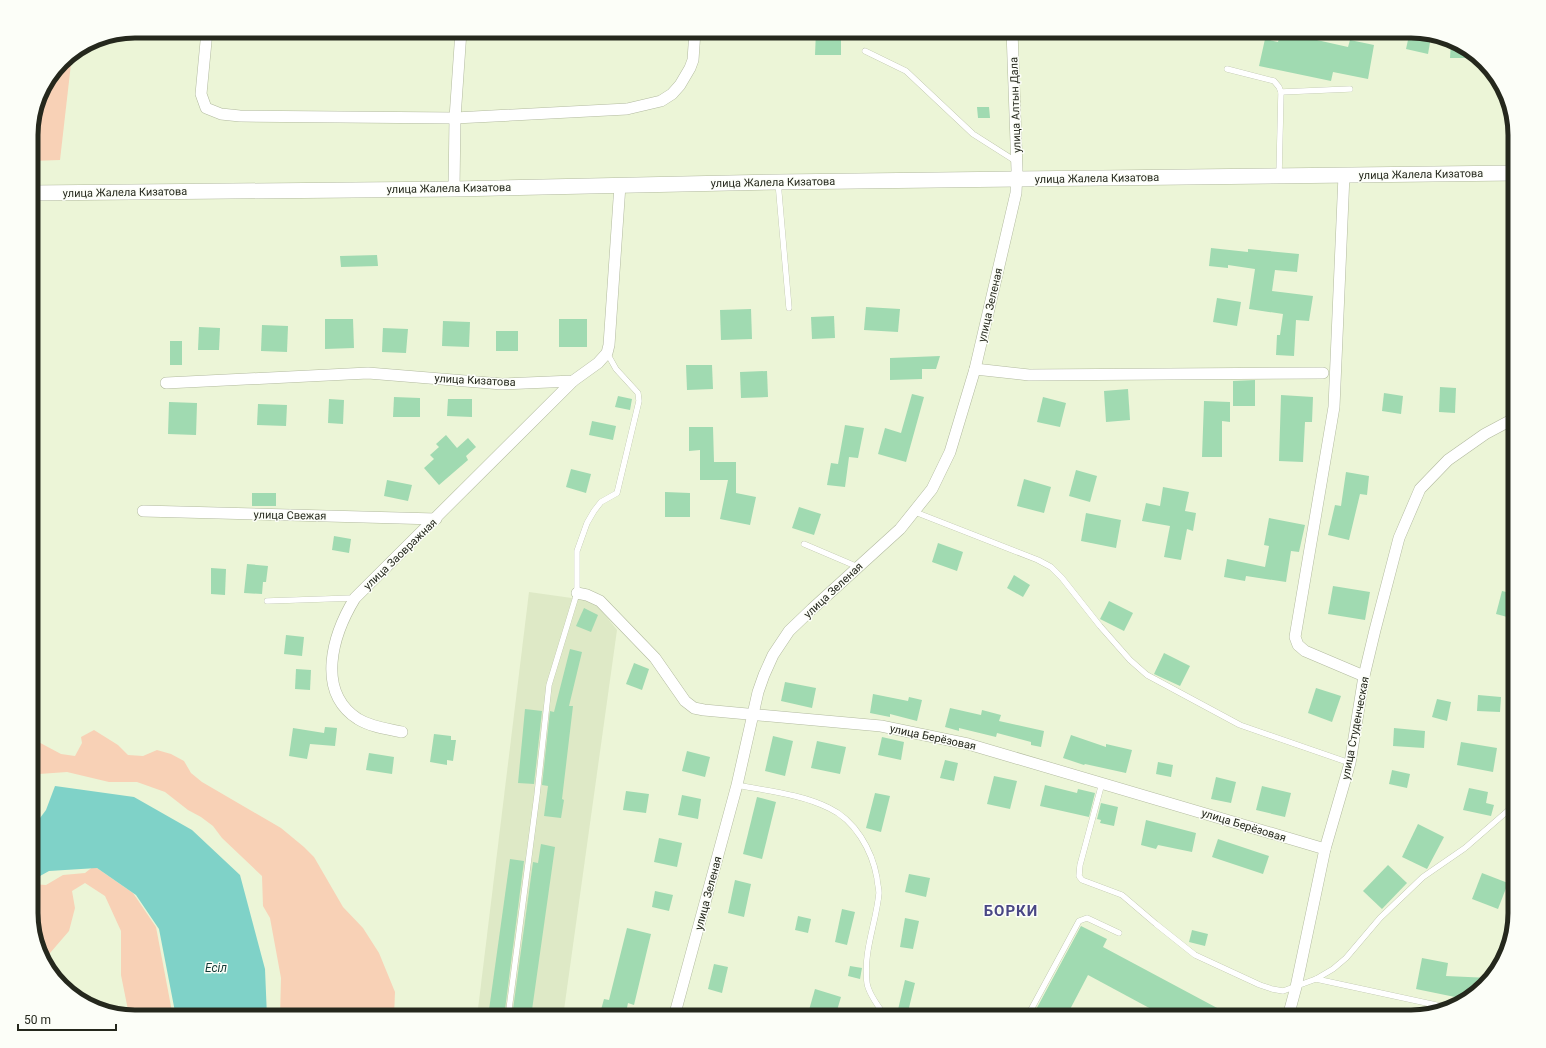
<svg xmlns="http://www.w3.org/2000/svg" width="1546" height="1048" font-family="Roboto,sans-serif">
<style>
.built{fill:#dee9c6}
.green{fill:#f8d1b6}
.water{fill:#7fd2c8}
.building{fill:#a0dab1}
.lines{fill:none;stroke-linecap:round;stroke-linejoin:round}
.service-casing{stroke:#b2ba9f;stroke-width:6}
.minor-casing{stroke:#b2ba9f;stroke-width:12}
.secondary-casing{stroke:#b2ba9f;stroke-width:16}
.service{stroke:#fff;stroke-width:5.5}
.minor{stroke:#fff;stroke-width:11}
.secondary{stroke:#fff;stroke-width:15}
.labels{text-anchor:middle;stroke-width:3;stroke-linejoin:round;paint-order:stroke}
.street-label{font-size:11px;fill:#25281d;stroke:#fcfef8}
.water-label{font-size:12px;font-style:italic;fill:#123a36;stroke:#fcfef8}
.district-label{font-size:15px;font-weight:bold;letter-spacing:1px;fill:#494784;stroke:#fcfef8}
.rim{fill:none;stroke:#25281d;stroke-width:5}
</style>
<rect width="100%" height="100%" fill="#ecf5d7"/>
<!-- built -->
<polygon class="built" points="529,592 586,600 599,607 617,630 563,1017 477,1017"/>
<!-- green -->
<g class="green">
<polygon points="72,55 60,160 31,161 31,129 42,89 62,61"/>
<polygon points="94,730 118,745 128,755 143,756 157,750 171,754 184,761 191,773 202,782 281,828 304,847 314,857 343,907 363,928 379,953 395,992 394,1017 280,1017 281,978 270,918 263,906 262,876 222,838 213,826 201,817 188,810 165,792 137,782 109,782 67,772 39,774 31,759 31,738 61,754 75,756 82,743 81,737"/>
<polygon points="94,866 133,893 156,927 173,1017 135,1017 129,1015 121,975 121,931 105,896 85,883 72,891 75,908 69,931 44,960 31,919 31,884 46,885 63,875 85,873"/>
</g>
<!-- water -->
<polygon class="water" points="55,786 134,797 192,830 240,875 265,969 267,1017 176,1017 159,929 136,895 97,868 49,871 31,881 31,830 46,810"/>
<!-- building -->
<g class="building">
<polygon points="816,31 841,31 841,55 815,55"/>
<polygon points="1410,31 1431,37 1428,54 1406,49"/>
<polygon points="1281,32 1348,47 1350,40 1374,45 1368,79 1333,72 1331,81 1259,66 1265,39 1278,42"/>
<polygon points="1451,43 1468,49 1468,58 1450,58"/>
<polygon points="977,107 989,107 990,118 978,118"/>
<polygon points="1211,248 1248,252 1248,249 1299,254 1297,272 1275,270 1272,291 1313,296 1309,321 1296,320 1294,356 1276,355 1277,335 1280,335 1283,314 1249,309 1255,269 1228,265 1228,268 1209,266"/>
<polygon points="377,255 378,266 341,267 340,256"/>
<polygon points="1217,298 1241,302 1237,326 1213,322"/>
<polygon points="866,307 900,309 898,332 864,330"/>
<polygon points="751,309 752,339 721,340 720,310"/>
<polygon points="834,316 835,338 812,339 811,317"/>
<polygon points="325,319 353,319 354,348 325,349"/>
<rect x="559" y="319" width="28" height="28"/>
<polygon points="443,321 470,322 469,347 442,346"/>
<polygon points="262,325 288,326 287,352 261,351"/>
<polygon points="199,327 220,328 219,350 198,350"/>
<polygon points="383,328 408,329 406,353 382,352"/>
<rect x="496" y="331" width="22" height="20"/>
<rect x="170" y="341" width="12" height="24"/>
<polygon points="940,356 936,369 922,369 922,379 890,380 890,358"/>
<polygon points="686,365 712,365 713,389 687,390"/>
<polygon points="767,371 768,397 741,398 740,372"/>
<polygon points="1255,380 1255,406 1233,406 1233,381"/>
<polygon points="1440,387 1456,388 1455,413 1439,412"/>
<polygon points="1128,389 1130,420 1106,422 1104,391"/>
<polygon points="1384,393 1403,396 1401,414 1382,411"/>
<polygon points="912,394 924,397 906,462 878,454 885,428 901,433"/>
<polygon points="1281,395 1313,397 1312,422 1305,422 1303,462 1279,461"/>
<polygon points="618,396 632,399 630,410 615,407"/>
<polygon points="394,397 420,398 420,417 393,417"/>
<polygon points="1043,397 1066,403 1060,427 1037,422"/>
<polygon points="329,399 344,400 343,424 328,423"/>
<polygon points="448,399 472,399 472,417 447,416"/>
<polygon points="1204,401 1230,402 1230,422 1222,421 1222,457 1202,457"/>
<polygon points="169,402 197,403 196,435 168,434"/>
<polygon points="258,404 287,405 286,426 257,425"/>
<polygon points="592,421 616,426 613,440 589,435"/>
<polygon points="845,425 864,428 858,458 849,457 845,487 827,485 831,463 838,464"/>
<polygon points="689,427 713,427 714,462 736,462 736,493 756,497 750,525 720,519 728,480 700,480 700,450 689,451"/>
<polygon points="446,435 457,448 468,438 476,447 466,456 468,460 439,485 424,468 434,459 430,455 439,447 436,444"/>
<polygon points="571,469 591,474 586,493 566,487"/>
<polygon points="1076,470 1097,476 1090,502 1069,496"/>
<polygon points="1346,472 1369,476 1367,495 1360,494 1349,540 1328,535 1335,505 1341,506"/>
<polygon points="1024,479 1051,487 1044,513 1017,506"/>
<polygon points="387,480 412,485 408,501 384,496"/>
<polygon points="1163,487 1189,492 1185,511 1196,513 1193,531 1187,529 1181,560 1164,557 1170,526 1142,521 1146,503 1160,506"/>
<polygon points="665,492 690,493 690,517 665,517"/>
<rect x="252" y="493" width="24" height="13"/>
<polygon points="799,507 821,514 814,535 792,528"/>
<polygon points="1086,513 1121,520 1116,548 1081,541"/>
<polygon points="1269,518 1305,525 1299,552 1291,551 1286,582 1246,576 1245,581 1224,577 1227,559 1265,567 1269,546 1264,545"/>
<polygon points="334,536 351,539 349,553 332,550"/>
<polygon points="938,543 963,552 957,571 932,562"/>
<polygon points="247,564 268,566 266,582 263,582 262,594 244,593"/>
<polygon points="211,568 226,569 225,595 211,594"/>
<polygon points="1014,575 1030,585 1023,597 1007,588"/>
<polygon points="1333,586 1370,592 1365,620 1328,614"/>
<polygon points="1502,591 1515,594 1515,619 1496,614"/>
<polygon points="1109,601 1133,613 1124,631 1100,619"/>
<polygon points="584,608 598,615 591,632 576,626"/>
<polygon points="286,635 304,637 302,656 284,654"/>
<polygon points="570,649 582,652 569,706 573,706 562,799 564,800 561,818 544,816 548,786 542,785 550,711 554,712"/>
<polygon points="1164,653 1190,666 1180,686 1154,674"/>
<polygon points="634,663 649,669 642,690 626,684"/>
<polygon points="296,669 311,670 310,690 295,689"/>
<polygon points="785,682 816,688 812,708 781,701"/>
<polygon points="1316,688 1341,696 1332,722 1308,713"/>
<polygon points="873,694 908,701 909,697 922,700 917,721 890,714 890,717 870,713"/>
<polygon points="1478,695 1501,697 1500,712 1477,711"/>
<polygon points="1437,699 1451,702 1447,721 1432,717"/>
<polygon points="950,708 981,715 982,710 1001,715 999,721 1044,731 1041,747 1031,745 1031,742 997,733 996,737 959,728 959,731 945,727"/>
<polygon points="525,709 542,711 534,784 518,783"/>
<polygon points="325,727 337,728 335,746 310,744 307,759 289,756 293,728 324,733"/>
<polygon points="1394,728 1425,731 1424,748 1393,746"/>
<polygon points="434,734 451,736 451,740 456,740 453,761 447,760 447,765 430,762"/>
<polygon points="1071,735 1106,747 1106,744 1132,750 1126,773 1085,764 1084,765 1063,758"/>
<polygon points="773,736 793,741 785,776 765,771"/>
<polygon points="882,737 904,742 901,760 878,755"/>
<polygon points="817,741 846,747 840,774 811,768"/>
<polygon points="1461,742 1497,748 1493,772 1457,765"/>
<polygon points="687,751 710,757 705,777 682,771"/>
<polygon points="369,753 394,757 392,774 366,770"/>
<polygon points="945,760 958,763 954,781 940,778"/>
<polygon points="1158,762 1173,765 1171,777 1156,774"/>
<polygon points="1392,770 1410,774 1407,788 1389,784"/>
<polygon points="994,776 1017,781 1010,809 987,804"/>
<polygon points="1216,777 1236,782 1231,803 1211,799"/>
<polygon points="1045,785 1077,793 1078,789 1095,793 1089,817 1040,806"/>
<polygon points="1262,786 1291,793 1285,817 1256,810"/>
<polygon points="1469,788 1488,792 1486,803 1494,805 1491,816 1463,810"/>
<polygon points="626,791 649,794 646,813 623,810"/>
<polygon points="875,793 890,796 881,832 866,828"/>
<polygon points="682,795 701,799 698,819 678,815"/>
<polygon points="757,797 776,802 762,859 743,854"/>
<polygon points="1101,803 1118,807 1114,826 1100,823 1101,820 1097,819"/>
<polygon points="1146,820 1196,833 1192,852 1158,845 1156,849 1141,845"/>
<polygon points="1418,824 1444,837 1427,869 1402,857"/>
<polygon points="659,838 682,843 677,867 654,862"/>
<polygon points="1218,839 1269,856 1263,874 1212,857"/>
<polygon points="541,844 555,847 531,1017 512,1017 533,862 538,863"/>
<polygon points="510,859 524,861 504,1017 488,1017"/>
<polygon points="1388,865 1407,883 1382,909 1363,891"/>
<polygon points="1482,873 1508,883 1498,909 1472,899"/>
<polygon points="909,874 930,878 926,897 905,892"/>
<polygon points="735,880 751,884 744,917 728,913"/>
<polygon points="655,891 673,895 669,911 652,907"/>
<polygon points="842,909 855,912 847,945 835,942"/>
<polygon points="798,916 811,919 808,933 795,930"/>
<polygon points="905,918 919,921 913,949 900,947"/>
<polygon points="1081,926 1107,939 1103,947 1234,1017 1166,1017 1088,975 1066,1017 1032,1017"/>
<polygon points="627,928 651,934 634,1005 628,1003 625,1017 599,1017 604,999 609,1000"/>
<polygon points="1192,930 1208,934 1205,946 1189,942"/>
<polygon points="1422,958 1448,963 1446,976 1490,978 1468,997 1455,997 1416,989"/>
<polygon points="714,964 728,967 722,993 708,989"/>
<polygon points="850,966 862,968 860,979 848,976"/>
<polygon points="905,980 915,983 907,1016 897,1014"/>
<polygon points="815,989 841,997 835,1017 807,1017"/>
</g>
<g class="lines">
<!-- service casing -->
<g class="service-casing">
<g id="service">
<polyline points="865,51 906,71 973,134 1017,162"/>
<polyline points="1227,69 1274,81 1279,87 1281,92 1279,175"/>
<polyline points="1281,92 1350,89"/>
<polyline points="778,182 789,308"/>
<polyline points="915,512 1038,560 1051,567 1062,578 1100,626 1130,660 1147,675 1240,725 1350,763"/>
<polyline points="804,544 858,567"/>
<polyline points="267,601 354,598"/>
<polyline points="1102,783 1080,865 1079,876 1082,880 1122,895 1156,924 1195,955 1260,985 1272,989 1283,991 1316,979 1333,969 1346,958 1380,918 1423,877 1465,848 1511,808"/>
<path d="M737,785C767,791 801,794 829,808C855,820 872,850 877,878C877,883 879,888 879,893C876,924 863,951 867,983C868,992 880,1009 886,1017"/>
<polyline points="1316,979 1450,1008"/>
<polyline points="508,1017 537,795 549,685 577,593 577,551 587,523 594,511 601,502 617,493 639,401 638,393 616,369 607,353"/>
<polyline points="1027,1017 1079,921 1087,918 1119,933"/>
</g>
</g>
<!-- minor casing -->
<g class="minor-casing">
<g id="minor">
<polyline points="207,31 201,94 206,108 221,114 240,116 455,118 627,109 661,101 672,94 680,85 690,68 693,60 695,31"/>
<polyline points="1344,175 1334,407 1295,637 1298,645 1305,651 1364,676"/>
<polyline points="454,189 455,118 461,31"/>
<polyline points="975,369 1029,375 1323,373"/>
<polyline points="166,383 368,373 502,384 573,381 598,363 607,353 609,345 620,185"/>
<polyline points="143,511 436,519"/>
<polyline points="577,593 587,595 600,601 655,658 685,701 694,708 704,710 881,726 968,744 1325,849"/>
<path d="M402,732C388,729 371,727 358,719C315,691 333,634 355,598L573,381"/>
<polyline points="674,1017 737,785 758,692 764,675 773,655 789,631 812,609 900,529 932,489 950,452 975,369 1016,193 1017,170 1012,31"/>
<polyline points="1288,1017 1296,987 1325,849 1350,763 1364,676 1375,630 1399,538 1420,489 1448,460 1485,434 1515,418"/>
</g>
</g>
<!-- secondary casing -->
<g class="secondary-casing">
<polyline id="secondary" points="31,193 454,189 778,182 1515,173"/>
</g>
<!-- service -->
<use href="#service" class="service"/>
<!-- minor -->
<use href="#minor" class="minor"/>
<!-- secondary -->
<use href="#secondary" class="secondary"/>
</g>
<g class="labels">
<!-- street labels -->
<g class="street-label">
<text transform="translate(1015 105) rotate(-92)" y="4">улица Алтын Дала</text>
<text transform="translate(1421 174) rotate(-1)" y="4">улица Жалела Кизатова</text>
<text transform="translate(1097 178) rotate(-1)" y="4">улица Жалела Кизатова</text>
<text transform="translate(773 182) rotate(-1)" y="4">улица Жалела Кизатова</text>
<text transform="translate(449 188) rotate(-1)" y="4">улица Жалела Кизатова</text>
<text transform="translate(125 192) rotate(-1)" y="4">улица Жалела Кизатова</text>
<text transform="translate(990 305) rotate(-77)" y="4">улица Зеленая</text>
<text transform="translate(475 380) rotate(3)" y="4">улица Кизатова</text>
<text transform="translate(290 515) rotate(1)" y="4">улица Свежая</text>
<text transform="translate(400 554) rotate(-44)" y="4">улица Заовражная</text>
<text transform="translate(833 590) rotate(-43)" y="4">улица Зеленая</text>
<text transform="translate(1355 728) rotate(-79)" y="4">улица Студенческая</text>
<text transform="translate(933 737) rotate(12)" y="4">улица Берёзовая</text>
<text transform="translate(1244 825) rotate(17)" y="4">улица Берёзовая</text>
<text transform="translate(708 893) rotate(-75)" y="4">улица Зеленая</text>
</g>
<!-- water labels -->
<g class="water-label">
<text x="216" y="972">Есіл</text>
</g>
<!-- district labels -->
<g class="district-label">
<text x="1011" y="916">БОРКИ</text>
</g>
</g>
<!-- crop -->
<path d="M0 0H1546V1048H0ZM135 38H1411A97 97 0 0 1 1508 135V913A97 97 0 0 1 1411 1010H135A97 97 0 0 1 38 913V135A97 97 0 0 1 135 38Z" fill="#fcfef8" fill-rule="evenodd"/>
<path class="rim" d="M135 38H1411A97 97 0 0 1 1508 135V913A97 97 0 0 1 1411 1010H135A97 97 0 0 1 38 913V135A97 97 0 0 1 135 38Z"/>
<!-- scale -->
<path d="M18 1024v6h98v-6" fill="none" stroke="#25281d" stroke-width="2"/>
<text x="24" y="1024" font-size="12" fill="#25281d" stroke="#fcfef8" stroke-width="3" paint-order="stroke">50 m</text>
</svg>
